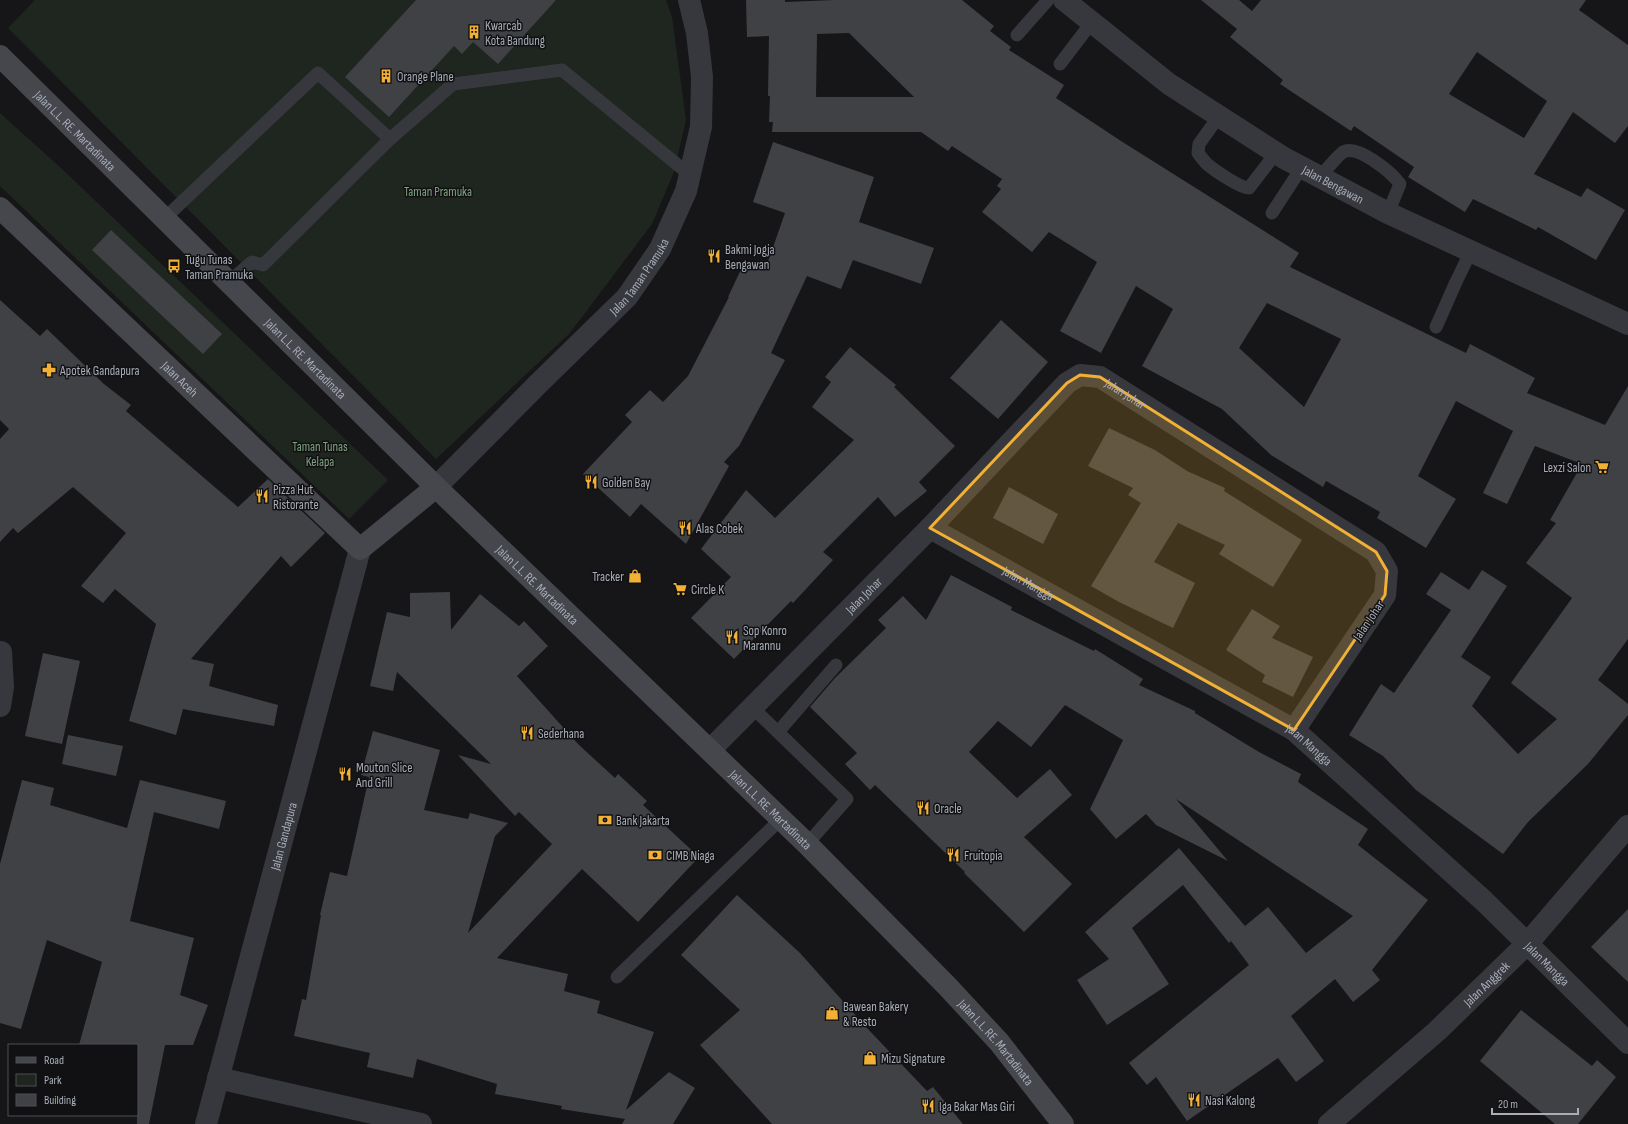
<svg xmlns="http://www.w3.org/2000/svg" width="1628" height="1124" font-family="'Sofia Sans Condensed',sans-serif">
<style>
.green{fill:#1e261f}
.building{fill:#404145;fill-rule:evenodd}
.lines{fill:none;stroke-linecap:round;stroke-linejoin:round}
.service{stroke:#37383d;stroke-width:13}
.minor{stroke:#37383d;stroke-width:22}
.tertiary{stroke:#37383d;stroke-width:22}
.secondary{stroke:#45474d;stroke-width:22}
.marked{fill:#f2b134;fill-opacity:0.2;stroke:#f2b134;stroke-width:3;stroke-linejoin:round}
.labels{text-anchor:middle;stroke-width:3;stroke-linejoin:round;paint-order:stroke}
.poi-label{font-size:13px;fill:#a8adb8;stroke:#111113;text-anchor:start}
.street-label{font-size:13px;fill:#a8adb8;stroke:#111113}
.park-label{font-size:13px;fill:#7fa381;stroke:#111113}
</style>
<rect width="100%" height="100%" fill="#161618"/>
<!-- green -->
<g class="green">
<polygon points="35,0 666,0 672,17 686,120 674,172 652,224 570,333 436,459 8,28"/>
<polygon points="0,113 61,168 388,480 349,519 0,186"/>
</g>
<!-- building -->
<g class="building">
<polygon points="416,0 556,0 498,64 473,42 462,54 454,46 389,117 345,77"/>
<path d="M746,0H785V2L834,0H962L994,26L990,31L1011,47L1009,50L1064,85L1056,98L1121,141L1299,253L1290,267L1466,353L1470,344L1535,378L1527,393L1605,425L1628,386V639L1598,680L1628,704V715L1588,764L1528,822L1503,854L1416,790L1383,756L1349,735L1381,684L1394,693L1451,610L1426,594L1441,572L1469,590L1482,570L1507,586L1461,657L1491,677L1472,706L1518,754L1557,719L1511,683L1572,598L1526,563L1556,523L1550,520L1582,464L1535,446L1507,504L1483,493L1513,431L1456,401L1418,476L1456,499L1426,548L1377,518L1380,512L1326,481L1323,487L1271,455L1222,409L1142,366L1173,309L1136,286L1101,353L1060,331L1097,262L1049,232L1032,252L982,212L1001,189L997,186L1002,179L952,146L948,151L921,132H772L773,122H769L770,96H768L769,36L747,37ZM849,33L914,97H816L817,34ZM1267,303L1341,339L1304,407L1239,348Z"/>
<path d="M1201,0H1239L1252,11L1261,0H1586L1579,10L1628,45V126L1615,143L1573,112L1534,174L1581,197L1587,188L1625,210L1596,260L1538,227L1536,230L1473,199L1465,212L1408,177L1414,167L1354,126L1351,131L1280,84L1283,80L1230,37L1237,29ZM1477,52L1547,101L1524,138L1449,94Z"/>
<polygon points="773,142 874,177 859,222 934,248 921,284 853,260 841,289 807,276 771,353 785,360 739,446 724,462 729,466 686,544 641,504 630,517 583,474 632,422 625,415 650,390 663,402 688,376 729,297 728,297 745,261 765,270 785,213 753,202"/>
<polygon points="111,230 222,334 203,354 92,250"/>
<polygon points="0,300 40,336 47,329 104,384 131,405 126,411 238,507 268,479 325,533 291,567 281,556 191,659 214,664 209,686 278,705 274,726 183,709 176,735 129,721 156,624 115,589 103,603 81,586 126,533 73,487 18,533 13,528 0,542 0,439 9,429 0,420"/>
<polygon points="1001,320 1048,362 998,419 950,378"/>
<polygon points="850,347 896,385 894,387 955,446 919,482 927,491 895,517 878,497 823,552 833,560 793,603 791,601 734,659 691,618 731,577 701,549 746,490 775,518 854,440 812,407 831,382 825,377"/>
<polygon points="1109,428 1155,450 1187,471 1225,488 1224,491 1302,540 1273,587 1219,554 1225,545 1178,523 1154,562 1195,583 1173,628 1119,602 1091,586 1141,503 1128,495 1133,488 1088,466"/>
<polygon points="1009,487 1058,514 1043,544 993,518"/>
<polygon points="951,575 1012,607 1011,610 1094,651 1095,649 1143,679 1139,685 1195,711 1195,713 1259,752 1301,774 1298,782 1368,829 1358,845 1428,900 1372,970 1380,980 1353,1002 1335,979 1291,1016 1324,1061 1296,1082 1278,1058 1187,1121 1156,1077 1147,1085 1129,1063 1249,965 1231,941 1229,943 1183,885 1132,928 1169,984 1107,1025 1077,980 1109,959 1085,932 1179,848 1245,926 1268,907 1306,953 1353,916 1176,799 1228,861 1156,825 1146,814 1116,839 1090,809 1123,740 1065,705 1031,747 998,721 969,752 1017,798 1050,769 1072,795 1024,837 1072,884 1024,932 964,873 965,872 875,785 870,790 845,764 857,753 810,707 835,678 886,628 878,620 903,596 926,620"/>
<polygon points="450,592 451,630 480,594 519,626 524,621 548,646 517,676 579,745 615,778 618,774 647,801 643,805 699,857 638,922 582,869 497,958 568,974 564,991 600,1001 597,1013 654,1032 626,1110 669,1072 695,1088 673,1124 622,1124 625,1119 561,1109 562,1106 495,1094 497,1084 417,1059 413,1078 367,1067 370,1053 294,1036 302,999 306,1000 321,915 320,915 330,872 347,876 369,777 361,775 373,731 440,750 424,810 468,819 470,813 508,823 495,836 468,933 552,844 519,812 515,816 458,755 491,764 397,672 393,691 370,686 387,612 410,617 410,593"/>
<polygon points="1252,609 1280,626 1272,638 1313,657 1293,697 1262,682 1265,675 1226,650"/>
<polygon points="43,653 80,661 62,744 25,736"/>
<polygon points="68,735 123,746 116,776 62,764"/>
<polygon points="22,780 54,788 50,805 127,828 140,780 226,801 219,829 154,812 130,921 194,938 180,995 208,1005 193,1045 165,1045 149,1124 137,1124 137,1045 79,1045 102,962 47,940 21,1029 0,1023 0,864"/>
<polygon points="737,895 800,953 866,1027 927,1091 933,1087 963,1124 772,1124 700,1045 740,1010 681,955"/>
<polygon points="1628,909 1628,982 1591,947"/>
<polygon points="1521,1010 1592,1066 1597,1060 1616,1077 1578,1124 1555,1124 1480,1061"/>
</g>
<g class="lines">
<!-- service -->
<g class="service">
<polyline points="1017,35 1048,0"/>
<polyline points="1060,64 1092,22"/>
<path d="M1219,116L1199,144L1198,153C1201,157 1204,161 1207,164C1214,170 1240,188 1249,188L1276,153"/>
<path d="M1320,177C1325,171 1338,156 1343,152C1358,144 1392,173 1400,184L1388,213"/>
<polyline points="1272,213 1302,167"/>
<polyline points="165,218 318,73 390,139"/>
<polyline points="228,283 252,262 263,265 390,139 453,84 562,70 690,175"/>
<polyline points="1436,327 1456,282 1471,251"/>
<polyline points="753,708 847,799 807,844"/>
<polyline points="778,732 836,665"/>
<polyline points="617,977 781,819"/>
</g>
<!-- minor -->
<g class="minor">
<path id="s1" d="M930,528L1294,730L1484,901L1628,1043"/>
<polyline points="0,706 3,687 1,652"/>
<path id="s2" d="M710,750L930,528L1067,383L1080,375L1100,377L1376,552L1387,571L1385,595L1294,730"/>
<polyline points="218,1078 421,1124"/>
</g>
<!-- tertiary -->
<g class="tertiary">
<path id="s3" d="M1064,0L1169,84L1284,158L1388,213L1628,324"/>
<path id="s4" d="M436,487L537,385L627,297L660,249L686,191L701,127L702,77L697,33L689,0"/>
<path id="s5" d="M206,1124L360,549"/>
<path id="s6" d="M1329,1124L1436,1032L1527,944L1628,826"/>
</g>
<!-- secondary -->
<g class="secondary">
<path id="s7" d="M0,56L436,487L807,844L947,986L999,1042L1063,1124"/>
<path id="s8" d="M0,208L360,549L436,487"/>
</g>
</g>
<!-- marked area -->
<path class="marked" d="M1080,375L1100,377L1376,552L1387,571L1385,595L1294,730L930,528L1067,383Z"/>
<!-- icons -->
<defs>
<g id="building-bare" transform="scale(1.08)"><path d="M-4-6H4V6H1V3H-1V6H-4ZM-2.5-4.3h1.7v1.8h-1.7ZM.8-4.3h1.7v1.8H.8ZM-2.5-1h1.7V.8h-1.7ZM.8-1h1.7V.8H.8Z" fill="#f2b134" stroke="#111113" stroke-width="2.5" paint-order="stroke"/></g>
<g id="restaurant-bare" transform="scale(1.08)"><path d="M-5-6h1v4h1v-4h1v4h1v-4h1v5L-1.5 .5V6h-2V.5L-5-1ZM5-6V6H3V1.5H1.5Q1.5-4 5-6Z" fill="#f2b134" stroke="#111113" stroke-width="2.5" paint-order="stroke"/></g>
<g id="bus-bare" transform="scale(1.08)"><path d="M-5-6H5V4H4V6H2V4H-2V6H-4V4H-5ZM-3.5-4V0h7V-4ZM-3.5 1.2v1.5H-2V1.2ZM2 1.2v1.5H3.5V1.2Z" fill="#f2b134" stroke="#111113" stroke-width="2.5" paint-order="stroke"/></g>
<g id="pharmacy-bare" transform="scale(1.08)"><path d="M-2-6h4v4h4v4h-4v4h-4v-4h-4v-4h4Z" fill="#f2b134" stroke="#111113" stroke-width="2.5" paint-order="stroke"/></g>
<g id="supermarket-bare" transform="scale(1.08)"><path d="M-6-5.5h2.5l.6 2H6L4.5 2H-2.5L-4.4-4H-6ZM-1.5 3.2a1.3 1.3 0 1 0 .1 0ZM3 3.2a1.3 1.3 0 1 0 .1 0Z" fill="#f2b134" stroke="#111113" stroke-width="2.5" paint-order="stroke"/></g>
<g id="shop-bare" transform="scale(1.08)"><path d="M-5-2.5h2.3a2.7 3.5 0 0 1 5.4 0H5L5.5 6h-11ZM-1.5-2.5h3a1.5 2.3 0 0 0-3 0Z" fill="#f2b134" stroke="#111113" stroke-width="2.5" paint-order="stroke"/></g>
<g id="bank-bare" transform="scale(1.08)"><path d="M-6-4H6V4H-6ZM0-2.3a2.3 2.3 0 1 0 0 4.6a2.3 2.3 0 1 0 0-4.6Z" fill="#f2b134" stroke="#111113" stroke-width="2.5" paint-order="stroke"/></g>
</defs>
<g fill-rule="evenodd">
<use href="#building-bare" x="474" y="32"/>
<use href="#building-bare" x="386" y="76"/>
<use href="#restaurant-bare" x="714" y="256"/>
<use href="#bus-bare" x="174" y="266"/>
<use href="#pharmacy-bare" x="49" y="370"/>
<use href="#supermarket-bare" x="1602" y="467"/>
<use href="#restaurant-bare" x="591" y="482"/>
<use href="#restaurant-bare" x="262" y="496"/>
<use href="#restaurant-bare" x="685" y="528"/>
<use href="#shop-bare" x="635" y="576"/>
<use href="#supermarket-bare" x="680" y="589"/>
<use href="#restaurant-bare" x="732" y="637"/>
<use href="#restaurant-bare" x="527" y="733"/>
<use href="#restaurant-bare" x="345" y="774"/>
<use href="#restaurant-bare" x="923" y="808"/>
<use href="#bank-bare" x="605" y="820"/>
<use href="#bank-bare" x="655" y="855"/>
<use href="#restaurant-bare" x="953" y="855"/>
<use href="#shop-bare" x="832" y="1013"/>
<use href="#shop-bare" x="870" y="1058"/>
<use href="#restaurant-bare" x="1194" y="1100"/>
<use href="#restaurant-bare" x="928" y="1106"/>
</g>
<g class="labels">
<!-- poi labels -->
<g class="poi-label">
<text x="485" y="30">Kwarcab<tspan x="485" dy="15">Kota Bandung</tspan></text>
<text x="397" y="81">Orange Plane</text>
<text x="725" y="254">Bakmi Jogja<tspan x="725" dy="15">Bengawan</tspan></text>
<text x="185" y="264">Tugu Tunas<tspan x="185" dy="15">Taman Pramuka</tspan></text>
<text x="60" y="375">Apotek Gandapura</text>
<text x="1591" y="472" text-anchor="end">Lexzi Salon</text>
<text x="602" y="487">Golden Bay</text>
<text x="273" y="494">Pizza Hut<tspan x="273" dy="15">Ristorante</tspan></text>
<text x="696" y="533">Alas Cobek</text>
<text x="624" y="581" text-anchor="end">Tracker</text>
<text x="691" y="594">Circle K</text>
<text x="743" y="635">Sop Konro<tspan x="743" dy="15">Marannu</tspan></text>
<text x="538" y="738">Sederhana</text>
<text x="356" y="772">Mouton Slice<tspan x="356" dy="15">And Grill</tspan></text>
<text x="934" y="813">Oracle</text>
<text x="616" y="825">Bank Jakarta</text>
<text x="666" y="860">CIMB Niaga</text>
<text x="964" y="860">Fruitopia</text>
<text x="843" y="1011">Bawean Bakery<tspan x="843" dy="15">&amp; Resto</tspan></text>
<text x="881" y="1063">Mizu Signature</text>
<text x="1205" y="1105">Nasi Kalong</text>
<text x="939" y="1111">Iga Bakar Mas Giri</text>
</g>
<!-- street labels -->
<g class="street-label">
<text dy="5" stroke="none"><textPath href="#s7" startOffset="106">Jalan L.L. RE. Martadinata</textPath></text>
<text dy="5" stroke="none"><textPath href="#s3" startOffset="327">Jalan Bengawan</textPath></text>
<text dy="5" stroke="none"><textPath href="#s4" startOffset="293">Jalan Taman Pramuka</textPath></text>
<text dy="5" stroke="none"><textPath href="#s7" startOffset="430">Jalan L.L. RE. Martadinata</textPath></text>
<text dy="5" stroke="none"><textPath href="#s8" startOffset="248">Jalan Aceh</textPath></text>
<text dy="5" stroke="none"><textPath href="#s2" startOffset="578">Jalan Johar</textPath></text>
<text dy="5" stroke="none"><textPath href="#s1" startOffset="113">Jalan Mangga</textPath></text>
<text dy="5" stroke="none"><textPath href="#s7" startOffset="754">Jalan L.L. RE. Martadinata</textPath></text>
<text dy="5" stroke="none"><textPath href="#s2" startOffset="218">Jalan Johar</textPath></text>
<text transform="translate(1368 620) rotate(-56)" y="5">Jalan Johar</text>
<text dy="5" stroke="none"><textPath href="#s1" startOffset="437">Jalan Mangga</textPath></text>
<text dy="5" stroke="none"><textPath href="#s7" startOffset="1078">Jalan L.L. RE. Martadinata</textPath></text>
<text dy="5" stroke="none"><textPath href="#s5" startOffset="298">Jalan Gandapura</textPath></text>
<text dy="5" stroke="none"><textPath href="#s1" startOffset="761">Jalan Mangga</textPath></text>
<text dy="5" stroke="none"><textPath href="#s6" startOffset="211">Jalan Anggrek</textPath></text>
<text dy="5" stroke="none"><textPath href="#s7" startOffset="1402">Jalan L.L. RE. Martadinata</textPath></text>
</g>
<!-- park labels -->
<g class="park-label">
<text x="438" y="196">Taman Pramuka</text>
<text x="320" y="451">Taman Tunas<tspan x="320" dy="15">Kelapa</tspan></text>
</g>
</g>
<!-- legend -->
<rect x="8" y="1044" width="130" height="72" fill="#111113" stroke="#4d4f55"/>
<rect x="16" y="1057" width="20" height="6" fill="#45474d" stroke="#4d4f55"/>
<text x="44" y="1064" font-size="12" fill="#a8adb8">Road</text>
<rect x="16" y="1074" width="20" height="12" fill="#1e261f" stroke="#4d4f55"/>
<text x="44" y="1084" font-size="12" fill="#a8adb8">Park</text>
<rect x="16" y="1094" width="20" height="12" fill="#404145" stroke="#4d4f55"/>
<text x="44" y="1104" font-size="12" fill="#a8adb8">Building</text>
<!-- scale -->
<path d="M1492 1108v6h86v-6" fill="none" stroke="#a8adb8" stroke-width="2"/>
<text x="1498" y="1108" font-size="12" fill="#a8adb8" stroke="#111113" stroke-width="3" paint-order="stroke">20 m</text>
</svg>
